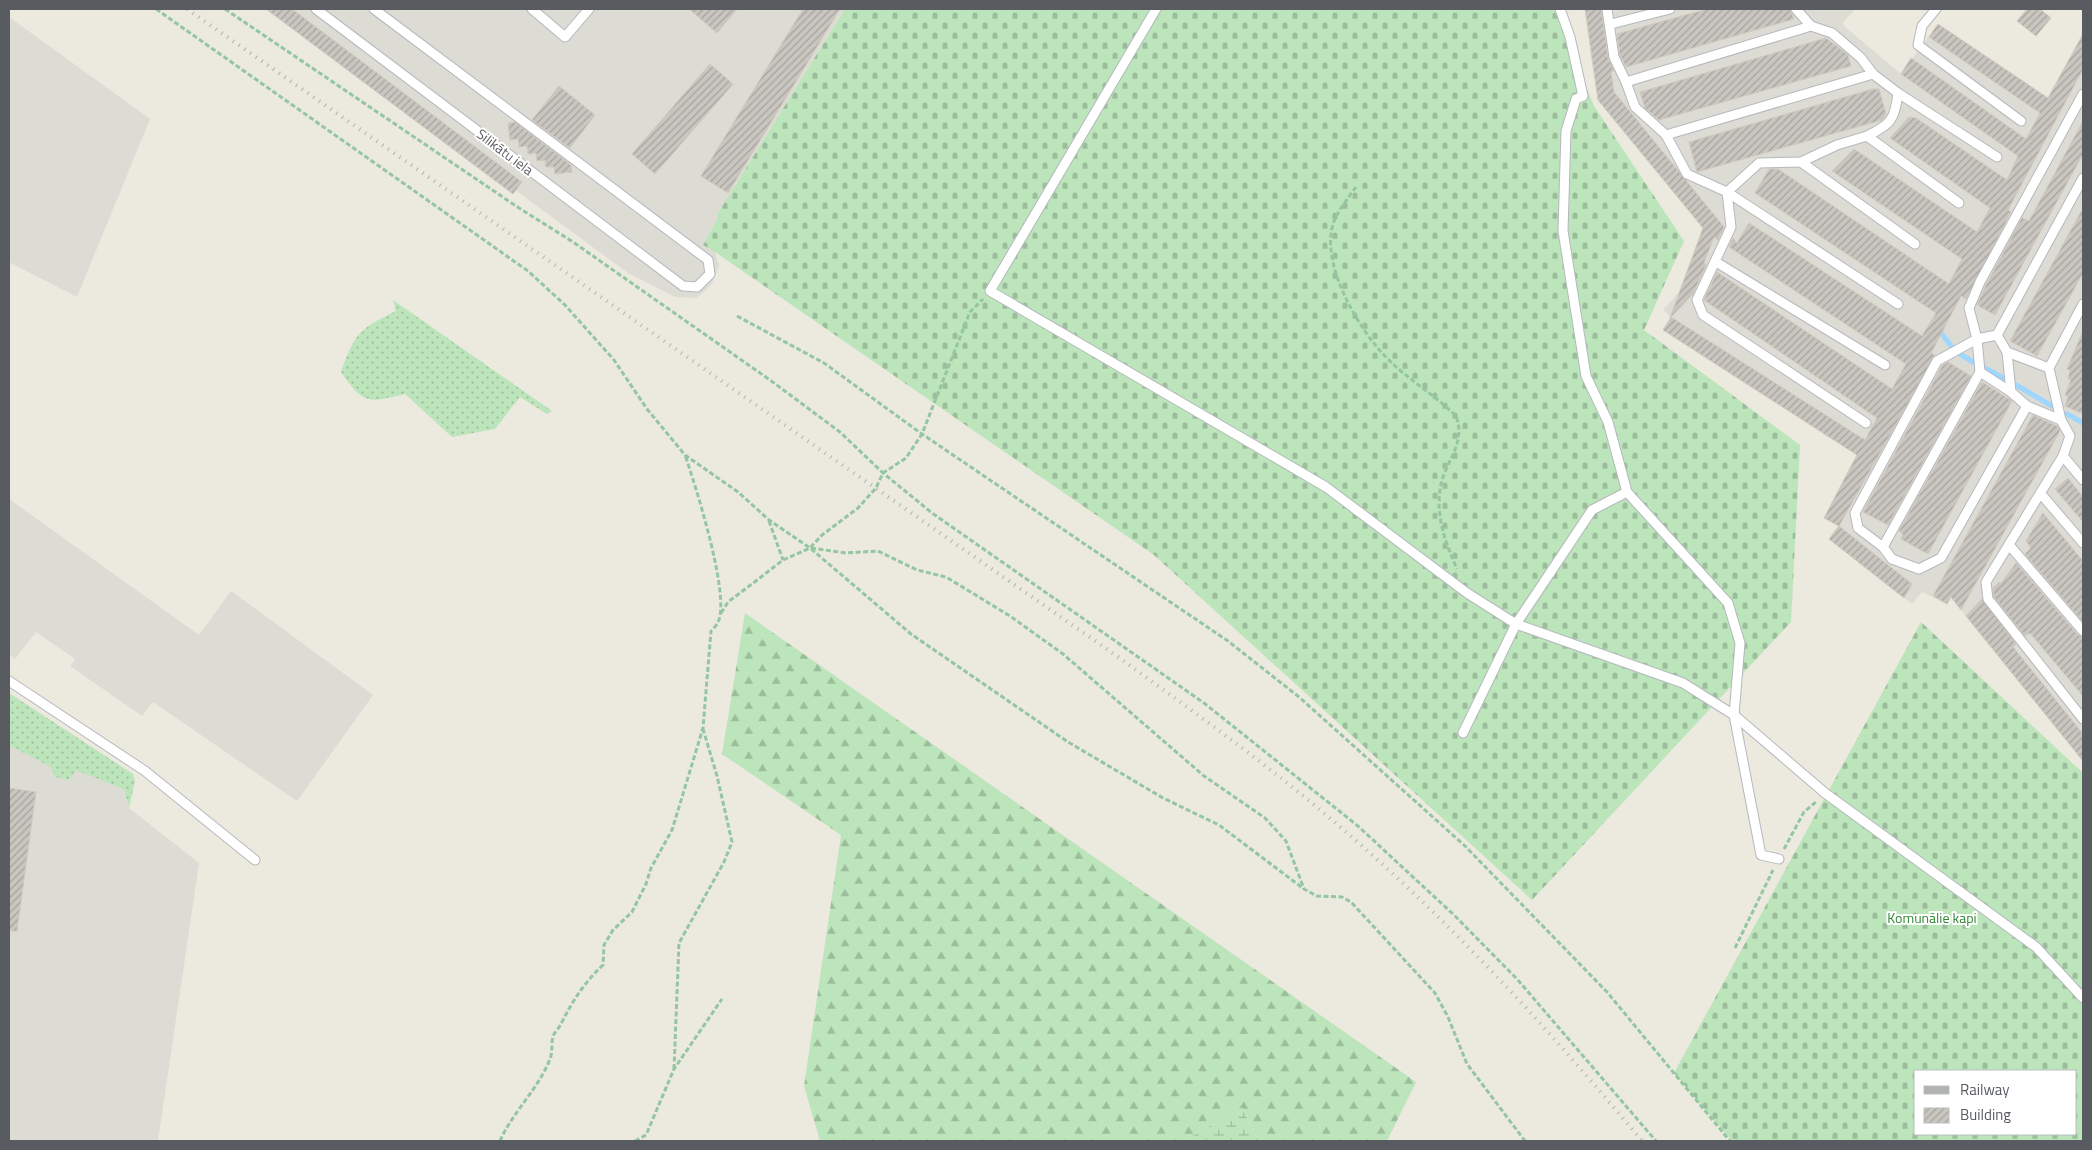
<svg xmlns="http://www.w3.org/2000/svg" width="2092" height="1150" font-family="'Titillium Web',sans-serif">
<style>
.industrial{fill:#dcdbd4}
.grass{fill:url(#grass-dots)}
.forest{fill:url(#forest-firs)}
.wetland{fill:url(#wetland-marsh)}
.cemetery{fill:url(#cemetery-stones);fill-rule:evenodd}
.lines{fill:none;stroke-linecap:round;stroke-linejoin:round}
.stream{stroke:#9dd6ff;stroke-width:5}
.building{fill:url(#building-hatch);stroke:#d1cabe}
.lane-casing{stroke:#b5b8bd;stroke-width:11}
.path{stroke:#94c6a1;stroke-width:3;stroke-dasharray:5 2.5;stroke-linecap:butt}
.lane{stroke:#fff;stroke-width:9}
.rail{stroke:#b1b2b2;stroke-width:4;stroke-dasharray:1 6;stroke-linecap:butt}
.labels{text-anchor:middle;stroke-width:4;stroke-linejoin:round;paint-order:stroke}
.street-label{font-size:14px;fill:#585c61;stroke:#fff}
.park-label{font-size:14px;fill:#338635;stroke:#fff}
</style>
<defs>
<pattern id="grass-dots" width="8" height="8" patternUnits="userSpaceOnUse" patternTransform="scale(1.25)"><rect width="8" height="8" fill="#bce5bb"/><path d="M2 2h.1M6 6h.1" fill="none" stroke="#9cbd9b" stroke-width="1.8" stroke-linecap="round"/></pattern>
<pattern id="forest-firs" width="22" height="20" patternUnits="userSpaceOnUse" patternTransform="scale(1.25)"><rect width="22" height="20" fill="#bce5bb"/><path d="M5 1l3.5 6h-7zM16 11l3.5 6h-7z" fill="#9cbd9b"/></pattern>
<pattern id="wetland-marsh" width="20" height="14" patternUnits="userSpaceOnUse" patternTransform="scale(1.25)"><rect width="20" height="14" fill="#bce5bb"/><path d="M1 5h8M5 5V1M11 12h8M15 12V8" fill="none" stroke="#9cbd9b"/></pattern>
<pattern id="cemetery-stones" width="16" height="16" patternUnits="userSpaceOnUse" patternTransform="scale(1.25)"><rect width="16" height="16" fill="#bce5bb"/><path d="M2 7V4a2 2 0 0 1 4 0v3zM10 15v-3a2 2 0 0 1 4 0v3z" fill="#9cbd9b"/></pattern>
<pattern id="building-hatch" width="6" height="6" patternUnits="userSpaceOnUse" patternTransform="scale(1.25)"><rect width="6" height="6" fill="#c9c5bf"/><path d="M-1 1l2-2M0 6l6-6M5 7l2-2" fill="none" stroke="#a6a39f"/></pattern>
</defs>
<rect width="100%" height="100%" fill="#ece9df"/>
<!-- industrial -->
<g class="industrial">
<polygon points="270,9 845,9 718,213 718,218 703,245 715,252 719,265 712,284 697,298 675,297 628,273"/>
<polygon points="1585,9 1855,9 1843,22 1844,26 1901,74 1938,24 2036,90 2033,95 2046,102 2083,34 2083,396 2081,402 2083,403 2081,413 2083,419 2083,761 1960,609 1956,588 1947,604 1922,592 1912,604 1829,539 1838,526 1824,518 1849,469 1862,458 1663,330 1671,317 1663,310 1680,291 1703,228 1598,100"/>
<polygon points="9,17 150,119 77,297 9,262"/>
<polygon points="9,499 199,635 231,591 373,695 297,801 153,702 142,716 70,666 75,659 36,632 15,659 9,654"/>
<polygon points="9,701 124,789 129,808 199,863 158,1141 9,1141"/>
</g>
<!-- grass -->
<g class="grass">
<path d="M393,300L552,411L547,414L520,397L495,429L452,437L405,394C368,403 364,405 341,372C355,333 359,329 396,311Z"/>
<polygon points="9,693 133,774 135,781 129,808 124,789 76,770 69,780 55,777 51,767 9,745"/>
</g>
<!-- forest -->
<polygon class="forest" points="745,613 1416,1082 1387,1141 1258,1141 1242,1108 1183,1141 820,1141 804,1086 841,835 722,754"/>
<!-- wetland -->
<polygon class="wetland" points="1242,1108 1258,1141 1183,1141"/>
<!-- cemetery -->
<g class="cemetery">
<polygon points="845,9 1554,9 1594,106 1684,241 1644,330 1800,445 1791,622 1532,900 1154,555 715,252 703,245 718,218 718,213"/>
<path d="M1921,622L2083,773V1141H1732L1674,1073ZM1916,1071H2076V1134H1916Z"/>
</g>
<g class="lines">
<!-- stream -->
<g class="stream">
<polyline points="1937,328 1952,347"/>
<polyline points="1960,354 1973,362"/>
<polyline points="1985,368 2003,378"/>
<polyline points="2016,385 2052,406"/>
<polyline points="2067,414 2083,423"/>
</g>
</g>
<!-- building -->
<g class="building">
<polygon points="266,9 292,9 522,182 513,194"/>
<polygon points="689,9 737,9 717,33"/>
<polygon points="803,9 840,9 728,193 701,176"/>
<polygon points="1585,9 1601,9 1608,58 1614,71 1611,72 1614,92 1724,227 1718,240 1714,237 1704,263 1706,265 1693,294 1670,318 1703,228 1598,100"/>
<polygon points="1707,9 1790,9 1794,19 1626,67 1620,55 1617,34"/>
<polygon points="2027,9 2040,9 2051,18 2036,36 2017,21"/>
<polygon points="1938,24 2048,98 2083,34 2083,69 2008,210 2011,212 1966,299 1961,296 1931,353 1935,355 1839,526 1824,518 1857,455 1663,330 1671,317 1865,440 1877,418 1704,300 1717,272 1892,389 1906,364 1729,247 1733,238 1737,243 1749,223 1922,336 1936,313 1755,193 1769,169 1778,169 1949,284 1962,259 1832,171 1854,149 1977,232 1990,208 1890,138 1909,117 1916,118 2007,180 2018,156 1901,74 1911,58 2026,139 2040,113 1929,37"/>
<polygon points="1826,38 1848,55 1851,66 1659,120 1645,108 1640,92"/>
<polygon points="710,64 733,84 655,174 632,154"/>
<polygon points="559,86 595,115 570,148 532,120"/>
<polygon points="1873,89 1879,89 1886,114 1882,120 1697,172 1689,142"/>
<polygon points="2083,121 2083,154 1995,315 1977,305 1986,285 2022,218 2029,221"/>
<polygon points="515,122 571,165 572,172 555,174 554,167 546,167 545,160 537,161 536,153 528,154 527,146 519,147 518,139 510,140 508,123"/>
<polygon points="2083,208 2083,273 2037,356 2010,341"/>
<polygon points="2083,331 2083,414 2065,406 2068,397 2065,395 2071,380 2068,379 2070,370 2067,369"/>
<polygon points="1948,362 1971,376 1888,525 1863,512 1942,366"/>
<polygon points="1982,382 2012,401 1928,554 1901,539 1903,534 1899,531"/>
<polygon points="2033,415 2057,426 2060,431 1961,610 1951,597 1947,604 1933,596"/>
<polygon points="2068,478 2083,497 2083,522 2055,489"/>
<polygon points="2043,513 2083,561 2083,622 2025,554 2031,548 2026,541"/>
<polygon points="1839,526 1912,584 1904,598 1829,539"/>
<polygon points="2016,563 2078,635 2083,637 2083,696 2030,633 2025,636 1994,597 1993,588 1999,582 2001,583"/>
<polygon points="1982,599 2016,644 2013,647 2083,734 2083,761 1966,616"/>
<polygon points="9,788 36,792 17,931 9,931"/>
</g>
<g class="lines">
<!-- lane casing -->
<g class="lane-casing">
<g id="lane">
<polyline points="316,9 683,286 697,287 710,274 708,260 374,9"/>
<polyline points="532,9 565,37 589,9"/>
<polyline points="1156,9 990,291 1326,487 1467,593 1516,624 1683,683 1734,715 1825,793 2036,947 2083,998"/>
<polyline points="1560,9 1570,37 1583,96 1576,99 1566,131 1563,231 1586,376 1608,422 1627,492 1728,603 1740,643 1734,715 1761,855 1779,859"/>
<polyline points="1607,9 1614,57 1626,82 1635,107 1666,135 1687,174 1727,192 1898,304"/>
<polyline points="1796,9 1811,26"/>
<polyline points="1936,9 1922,26 1918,45 2021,121"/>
<polyline points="1611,24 1670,9"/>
<polyline points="1626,82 1811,26 1832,33 1861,58 1873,74 1898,93 1997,157"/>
<polyline points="1666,135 1873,74"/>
<path d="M1867,136C1890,125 1895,120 1898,93"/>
<polyline points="1801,162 1915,244"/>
<polyline points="1716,262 1885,365"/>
<polyline points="2083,304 2049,368 2061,420 2070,436 2063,456 1986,582 1988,599 2083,719"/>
<polyline points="1997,335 2083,178"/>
<polyline points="2007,352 2011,392 2027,406 2061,420"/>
<polyline points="1980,372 2011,392"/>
<polyline points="2027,406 1941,558 1919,569 1892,559 1883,547 1858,528 1855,513 1937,361 1977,339 1997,335 2007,352 2049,368"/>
<polyline points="1866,423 1703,315 1697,300 1731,227 1727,192 1759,163 1801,162 1837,145 1867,136 1959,203"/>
<polyline points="2063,456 2083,480"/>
<polyline points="2041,494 2083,543"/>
<polyline points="2010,546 2083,631"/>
<polyline points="1883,547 1980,372 1977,339 1969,308 1980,282 2083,94"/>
<polyline points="9,681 145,771 255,860"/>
<polyline points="1463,733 1516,624 1592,510 1627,492"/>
</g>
</g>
<!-- path -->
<g class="path">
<polyline points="156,9 528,271 565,305 614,360 647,409 685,455 738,492 769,520 810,548 911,634 1068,742 1163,798 1219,825 1304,889"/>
<polyline points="225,9 519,208 573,242 770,380 840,432 883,473 932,513 1204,703 1358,826 1454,915 1517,979 1656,1141"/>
<path d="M1356,187C1349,197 1340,208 1335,219C1317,259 1358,329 1386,357C1407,379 1435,395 1456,416C1467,445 1443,463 1440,490C1436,518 1446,544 1457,569"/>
<polyline points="737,316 824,363 922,434 1228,641 1299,697 1464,845 1607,992 1730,1141"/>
<polyline points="769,521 783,560"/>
<polyline points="811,548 846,553 878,551 917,570 946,577 1010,616 1063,654 1204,776 1265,818 1286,841 1304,889 1317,896 1342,897 1351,902 1435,993 1448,1017 1467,1064 1525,1141"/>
<polyline points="721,613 728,602 752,584 783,560 810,548 822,535 858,508 876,488 883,473 906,458 922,434 970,312 983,299"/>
<polyline points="1784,849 1804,812 1817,801"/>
<polyline points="1735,948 1773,870"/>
<polyline points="674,1069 679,943 724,862 732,842 717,776 703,729"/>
<path d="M500,1141C512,1113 539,1088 550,1059C553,1052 551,1044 553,1036C555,1032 559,1028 561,1024C573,1000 584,983 603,965L604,945L613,930L632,912L646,884L651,868L672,830L703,728L711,631C713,629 717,625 718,622C731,597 695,484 685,455"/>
<polyline points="635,1141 646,1135 674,1069 722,999"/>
</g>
<!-- lane -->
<use href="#lane" class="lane"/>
<!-- rail -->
<path class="rail" d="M187,9L1114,654C1183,704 1253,754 1319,809C1438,908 1543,1022 1642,1141"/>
</g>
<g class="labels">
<!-- street labels -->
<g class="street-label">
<text transform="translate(505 152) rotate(37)" y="5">Silikātu iela</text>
</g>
<!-- park labels -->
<g class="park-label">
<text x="1932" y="923">Komunālie kapi</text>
</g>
</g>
<!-- border -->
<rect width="2092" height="1150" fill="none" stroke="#585c61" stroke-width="20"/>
<!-- legend -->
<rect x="1914" y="1070" width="162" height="65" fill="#ffffff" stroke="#bcbec0"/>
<rect x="1924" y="1086" width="25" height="8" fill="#b1b2b2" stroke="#bcbec0"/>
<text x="1960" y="1095" font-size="15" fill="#585c61">Railway</text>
<rect x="1924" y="1108" width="25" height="15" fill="url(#building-hatch)" stroke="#bcbec0"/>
<text x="1960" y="1120" font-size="15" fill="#585c61">Building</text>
</svg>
